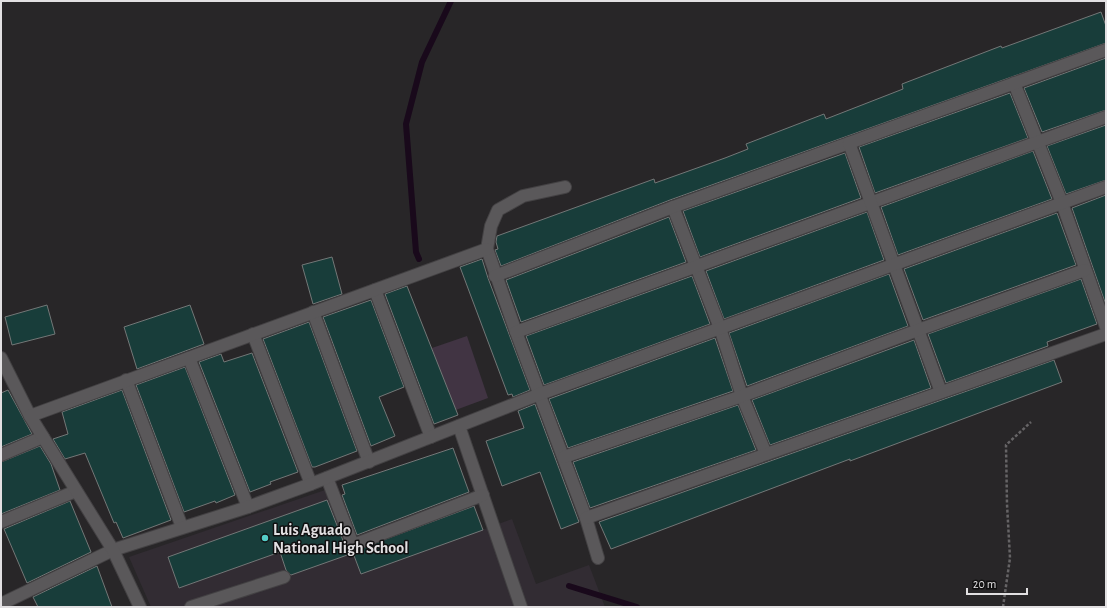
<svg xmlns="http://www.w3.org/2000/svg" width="1107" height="608" font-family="'Alegreya Sans',sans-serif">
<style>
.built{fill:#322c33}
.green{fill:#413443}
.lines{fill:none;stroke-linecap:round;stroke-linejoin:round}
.stream{stroke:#19091b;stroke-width:6}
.building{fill:#183d3a;stroke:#737777}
.lane-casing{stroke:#434143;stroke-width:14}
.street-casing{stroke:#434143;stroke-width:14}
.path{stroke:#666466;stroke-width:2.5;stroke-dasharray:3 2;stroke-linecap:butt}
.lane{stroke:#5a585a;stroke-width:12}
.street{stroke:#5a585a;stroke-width:12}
.poi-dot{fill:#54cdc7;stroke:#100f10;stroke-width:1.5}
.labels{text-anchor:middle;stroke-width:3;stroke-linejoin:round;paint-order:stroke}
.poi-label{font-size:16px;font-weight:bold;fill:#e2e0e2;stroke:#100f10;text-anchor:start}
</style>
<rect width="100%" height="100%" fill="#282628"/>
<!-- built -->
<polygon class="built" points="328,489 361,574 512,519 536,584 589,565 605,607 151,607 129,557"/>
<!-- green -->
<polygon class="green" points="467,336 488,398 453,411 432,348"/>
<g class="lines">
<!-- stream -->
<g class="stream">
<polyline points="419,259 416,252 406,124 422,62 451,1"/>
<polyline points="569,586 637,607"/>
</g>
</g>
<!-- building -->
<g class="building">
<polygon points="1101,12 1106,26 1106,43 670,200 501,266 495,250 498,249 496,242 497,236 654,179 655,183 725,158 748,149 746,144 824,114 826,119 903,89 902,84 1001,46 1002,48"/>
<polygon points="1106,58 1106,110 1042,132 1024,88"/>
<polygon points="1010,93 1028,138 875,193 859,147"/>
<polygon points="1106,125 1106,180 1066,194 1047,146"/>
<polygon points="1033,151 1052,199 898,255 881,207"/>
<polygon points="845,153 861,198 700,257 683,211"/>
<polygon points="1106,195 1106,305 1072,208"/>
<polygon points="867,212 884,260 724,319 706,271"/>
<polygon points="1057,213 1076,265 923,320 904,269"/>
<polygon points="669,217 686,262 521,322 506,280"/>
<polygon points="332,257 342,294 313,304 302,265"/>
<polygon points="482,259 488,278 530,390 513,397 512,394 508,395 460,267"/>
<polygon points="889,274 908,326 747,386 729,333"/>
<polygon points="692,276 710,324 544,385 526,336"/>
<polygon points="1081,279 1097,324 1047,342 1048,346 946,383 928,334"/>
<polygon points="407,286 458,415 434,424 385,294"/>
<polygon points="371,300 404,387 379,397 395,436 371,446 323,317"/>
<polygon points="47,305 55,334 12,345 5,317"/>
<polygon points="190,305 204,344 137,369 124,327"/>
<polygon points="309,322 357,451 315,467 312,467 263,339"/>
<polygon points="715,338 733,391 568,448 549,399"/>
<polygon points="914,340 931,388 770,445 752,400"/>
<polygon points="252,353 298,472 270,482 271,484 250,492 199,362 221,354 224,362"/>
<polygon points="1054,360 1062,382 850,461 850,459 611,549 599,522"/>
<polygon points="185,367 235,495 216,503 215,501 184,512 136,385"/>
<polygon points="8,390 32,434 1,447 1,393"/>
<polygon points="122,390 171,520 123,538 116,522 114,523 85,453 65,459 53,439 68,434 62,412"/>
<polygon points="535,404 579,522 561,529 540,472 502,486 486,441 524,428 518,411"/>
<polygon points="738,405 756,450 590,508 573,462"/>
<polygon points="40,446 51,464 60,490 1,514 1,462"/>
<polygon points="453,448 469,492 357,535 342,495 345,494 342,485"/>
<polygon points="327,500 346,548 351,552 474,506 483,530 361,574 353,553 291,575 286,570 280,552 179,588 168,557"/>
<polygon points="70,501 91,552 27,583 4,529"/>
<polygon points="97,566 112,607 38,607 33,597"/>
</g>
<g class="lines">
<!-- lane casing -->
<g class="lane-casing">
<g id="lane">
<polyline points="459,426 521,607"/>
<polyline points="191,607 284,577"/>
</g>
</g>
<!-- street casing -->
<g class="street-casing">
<g id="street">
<polyline points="1014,83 1062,203 1106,327"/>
<polyline points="565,187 523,196 498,210 491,226 487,249 516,332 586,518 598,558"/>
<polyline points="673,207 720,328 742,396 766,454"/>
<polyline points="495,276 673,207 849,143"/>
<polyline points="375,290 431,437"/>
<polyline points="313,312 369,462"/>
<polyline points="516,332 1106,117"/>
<polyline points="253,334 311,484"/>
<polyline points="1,358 30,416"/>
<polyline points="189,358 248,507"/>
<polyline points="126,380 182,527"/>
<polyline points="941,392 849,143 1106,50"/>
<polyline points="1,455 43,437"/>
<polyline points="564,457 742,396 918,330 1085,270"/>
<polyline points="327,478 353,545 483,495"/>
<polyline points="586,518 1106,334"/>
<polyline points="1,522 76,491"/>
<polyline points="1,604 113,550 248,507 311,484 540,394 1106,187"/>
<polyline points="140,607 113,550 30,416 487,249"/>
</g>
</g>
<!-- path -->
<polyline class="path" points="1003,607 1010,558 1007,504 1006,445 1031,422"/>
<!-- lane -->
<use href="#lane" class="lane"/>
<!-- street -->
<use href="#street" class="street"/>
</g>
<!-- markers -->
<circle class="poi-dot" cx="265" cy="538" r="4"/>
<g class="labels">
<!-- poi labels -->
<g class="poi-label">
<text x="273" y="535">Luis Aguado<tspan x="273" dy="18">National High School</tspan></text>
</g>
</g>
<!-- border -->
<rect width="1107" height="608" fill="none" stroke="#e2e0e2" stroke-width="4"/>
<!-- scale -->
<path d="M967 588v6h60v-6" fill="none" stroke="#e2e0e2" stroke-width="2"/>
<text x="973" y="588" font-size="12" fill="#e2e0e2" stroke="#100f10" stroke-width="3" paint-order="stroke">20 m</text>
</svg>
